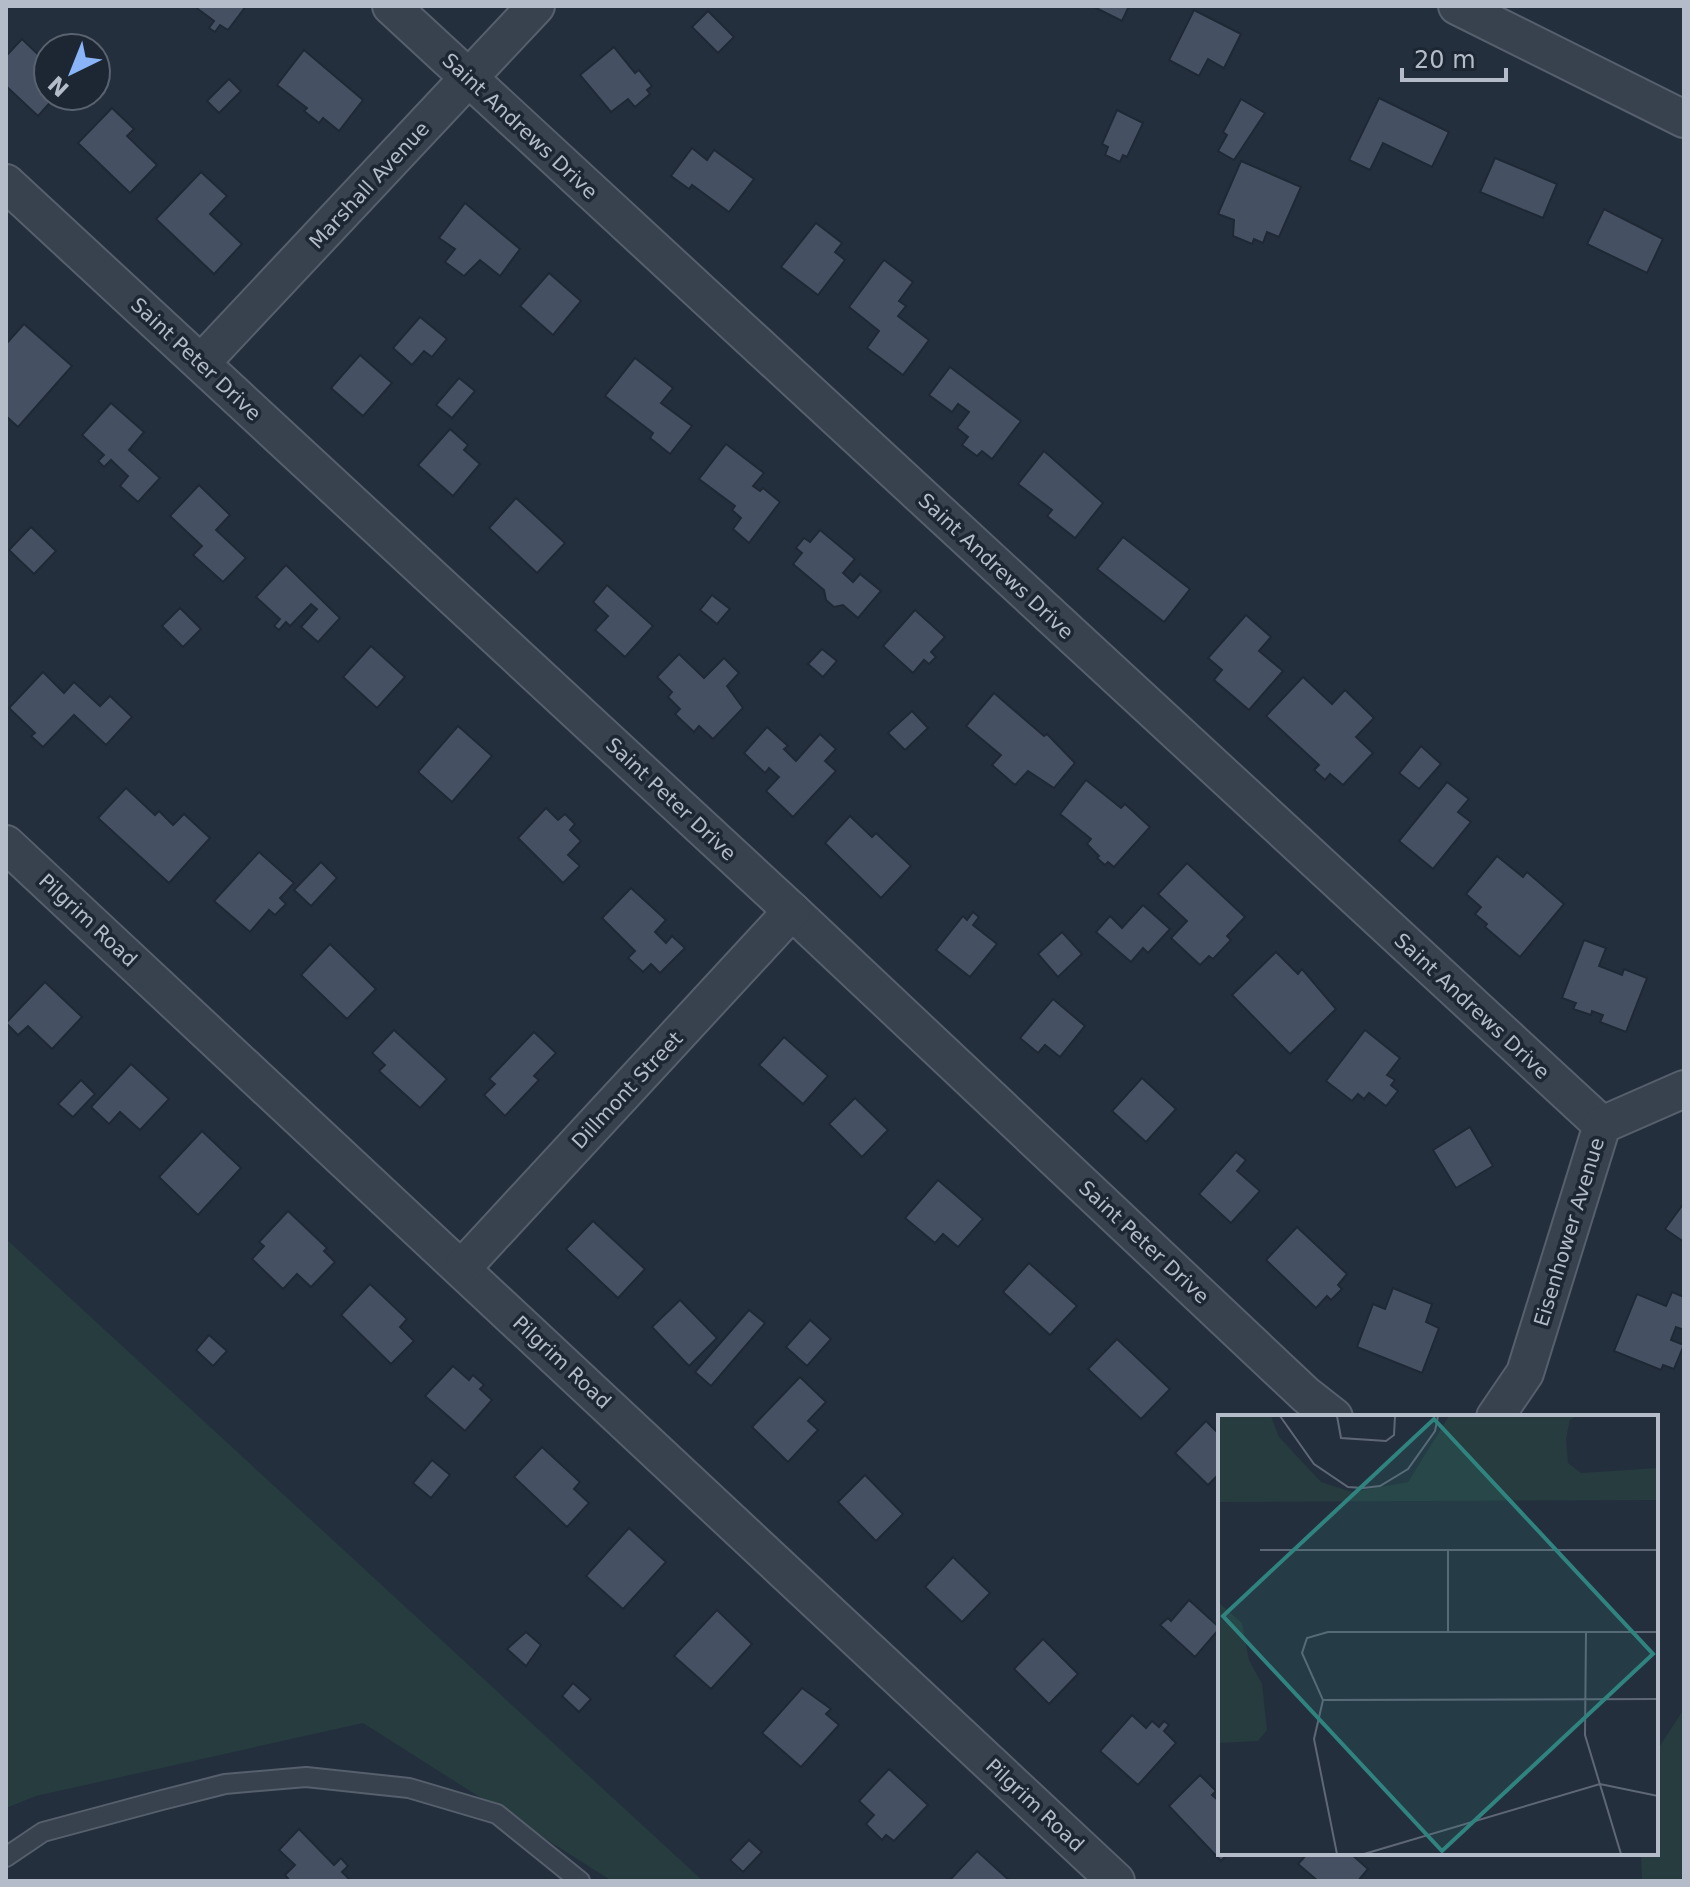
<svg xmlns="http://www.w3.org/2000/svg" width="1690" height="1887" font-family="'DejaVu Sans',sans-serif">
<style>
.green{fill:#263c3f}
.building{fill:#455162;stroke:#1f2835;stroke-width:2}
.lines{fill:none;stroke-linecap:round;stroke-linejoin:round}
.service-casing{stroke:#565f6c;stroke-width:22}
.minor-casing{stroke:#565f6c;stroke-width:40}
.service{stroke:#38414e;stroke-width:18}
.minor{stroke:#38414e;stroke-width:36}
.labels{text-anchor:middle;stroke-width:7;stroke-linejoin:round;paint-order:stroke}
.street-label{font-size:20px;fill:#b4bcc9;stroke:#1d2633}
.inset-road{fill:none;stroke:#5e6776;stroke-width:2}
.view{fill:#308480;fill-opacity:0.15;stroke:#308480;stroke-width:4}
.inset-edge{fill:none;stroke:#b4bcc9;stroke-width:4}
</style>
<rect width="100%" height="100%" fill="#242f3e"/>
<!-- green -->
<g class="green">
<polygon points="6,1239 703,1881 612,1881 363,1723 36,1796 6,1808"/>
<polygon points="1684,1709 1684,1881 1642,1881 1641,1853 1656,1853 1656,1752"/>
</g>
<!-- building -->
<g class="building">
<polygon points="194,6 246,6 228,30 220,25 215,32 209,28 214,21"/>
<polygon points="1092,6 1129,6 1122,21"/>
<polygon points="1194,10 1241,34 1224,68 1208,59 1199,76 1169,60"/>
<polygon points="708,11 734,37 718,53 692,27"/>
<polygon points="22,39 48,64 48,96 56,96 38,116 6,86 6,56"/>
<polygon points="614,47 635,73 639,70 652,86 647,90 650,94 635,107 628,99 611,112 580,75"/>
<polygon points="304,50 363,100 339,131 323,118 319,123 304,111 307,108 277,85"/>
<polygon points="229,79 241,91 219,113 207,101"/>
<polygon points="1379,98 1449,132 1432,167 1383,143 1370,170 1349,160"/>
<polygon points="1241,99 1265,113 1234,160 1218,151 1227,135 1223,132"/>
<polygon points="112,108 134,129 127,136 157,165 130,193 78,143"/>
<polygon points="1117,110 1143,123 1127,157 1123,155 1120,162 1105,155 1108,147 1102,144"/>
<polygon points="692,148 707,160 714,150 754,179 729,212 692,185 689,189 671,176"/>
<polygon points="1495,158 1557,184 1543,218 1480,192"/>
<polygon points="1241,161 1301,187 1279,237 1267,232 1263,243 1254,239 1252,244 1233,236 1234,220 1218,214"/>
<polygon points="201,172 227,196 210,214 242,244 214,274 156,219"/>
<polygon points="465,203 520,249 500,276 480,260 464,276 445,262 455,249 439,238"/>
<polygon points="1604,209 1663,239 1647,273 1587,244"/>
<polygon points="816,223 842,243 835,252 845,260 818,295 781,267"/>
<polygon points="884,260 913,282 899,301 906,306 898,316 929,340 903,375 867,348 879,331 849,307"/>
<polygon points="549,273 581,301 553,335 520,306"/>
<polygon points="420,317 447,339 432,357 424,351 412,365 393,348"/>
<polygon points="24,324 72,366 18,427 6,416 6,344"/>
<polygon points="360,355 392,383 363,416 331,388"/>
<polygon points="635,358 673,388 661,403 692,426 670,454 650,438 653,433 605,396"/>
<polygon points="950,367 1021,421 992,459 982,451 977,456 962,445 968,437 957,428 969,412 958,404 952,412 929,395"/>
<polygon points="459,378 475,391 452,418 436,405"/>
<polygon points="111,403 144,432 129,450 160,478 138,502 120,486 128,476 111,460 104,467 98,461 104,455 82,435"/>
<polygon points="450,429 468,445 464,450 480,464 453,496 418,465"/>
<polygon points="726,444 764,473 753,486 760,491 763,488 780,502 749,543 733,529 741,518 732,510 735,506 699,479"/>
<polygon points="1044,451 1103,503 1075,538 1047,516 1052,510 1018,484"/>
<polygon points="199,485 230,515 216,530 246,558 223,582 193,555 202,546 170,516"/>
<polygon points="516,498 565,543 537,573 489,528"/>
<polygon points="31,527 56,551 34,574 9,550"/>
<polygon points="820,530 855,559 843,573 853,582 860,574 881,591 858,618 843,605 834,607 826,600 824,590 793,564 802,553 796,548 804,538 810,542"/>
<polygon points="1123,537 1190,589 1164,622 1097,569"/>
<polygon points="286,565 340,618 318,642 301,627 317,609 311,604 290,626 286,622 279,630 274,626 280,619 256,597"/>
<polygon points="607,585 653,626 625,657 595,630 608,616 593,602"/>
<polygon points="712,595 730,609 717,624 700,610"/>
<polygon points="180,608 201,629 183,647 162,626"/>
<polygon points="915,610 945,637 931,652 936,657 929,664 924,660 913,673 883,646"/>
<polygon points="1246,615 1271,637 1259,651 1283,671 1249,710 1214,680 1222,670 1208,658"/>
<polygon points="371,646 405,677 377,708 343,677"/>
<polygon points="822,649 837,661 823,677 808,664"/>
<polygon points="679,654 704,678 724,658 739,673 727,686 743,708 713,739 699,726 694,732 675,714 680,709 668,697 672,692 657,677"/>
<polygon points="43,672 64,693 74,682 100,706 110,696 132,717 106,745 74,715 43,747 31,736 35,733 9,708"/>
<polygon points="1303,677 1332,704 1345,690 1374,718 1356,737 1373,753 1343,785 1330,774 1325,780 1314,770 1319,765 1266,716"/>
<polygon points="994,693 1044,736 1047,734 1075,763 1054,788 1028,771 1015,785 992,765 1001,755 966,726"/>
<polygon points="912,711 928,728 905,750 888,733"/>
<polygon points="458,726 492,756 452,802 418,772"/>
<polygon points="767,727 788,746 784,749 796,761 820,734 836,749 825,761 836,771 793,817 766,791 779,777 769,768 765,773 744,753"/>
<polygon points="1421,746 1441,764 1419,789 1399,773"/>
<polygon points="1086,780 1121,808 1125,804 1150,827 1114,867 1108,862 1105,865 1097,858 1099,856 1087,844 1091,839 1060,814"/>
<polygon points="1447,782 1469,799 1458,812 1471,822 1433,869 1399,841"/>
<polygon points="126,788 155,815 159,811 173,825 184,814 210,838 169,883 98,818"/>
<polygon points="546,808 558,820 565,814 575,824 570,830 581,841 568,855 580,866 563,883 518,838"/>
<polygon points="850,816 872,837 876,833 911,866 881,898 825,843"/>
<polygon points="259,852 294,883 280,898 286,904 275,915 269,910 250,932 214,901"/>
<polygon points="1497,856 1523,877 1527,872 1564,904 1520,957 1485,927 1487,924 1475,914 1481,907 1466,894"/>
<polygon points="321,862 337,878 311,906 294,890"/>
<polygon points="1187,863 1245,917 1227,936 1231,940 1213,959 1209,956 1200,965 1171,938 1187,921 1158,894"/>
<polygon points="631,888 666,920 655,932 666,943 672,936 685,948 660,973 651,964 643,972 628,958 635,951 602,918"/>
<polygon points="1143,905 1170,929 1148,953 1143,948 1131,962 1096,932 1110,916 1122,928"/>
<polygon points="973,912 979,917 973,925 997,944 970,977 936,950 963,916 967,920"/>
<polygon points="1062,932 1082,954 1058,977 1038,954"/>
<polygon points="1584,940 1606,948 1599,966 1622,975 1624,969 1647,978 1626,1032 1600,1022 1603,1015 1592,1011 1591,1015 1573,1009 1576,1003 1562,998"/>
<polygon points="330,944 376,989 347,1019 301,975"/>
<polygon points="1276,952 1298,974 1302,969 1336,1009 1290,1054 1232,995"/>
<polygon points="45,982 82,1017 52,1049 28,1026 18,1035 6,1023"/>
<polygon points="1053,999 1085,1026 1060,1057 1045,1045 1038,1053 1020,1038"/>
<polygon points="394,1030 447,1079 420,1108 379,1071 385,1065 372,1053"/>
<polygon points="1365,1030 1400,1058 1387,1075 1395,1080 1391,1085 1398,1091 1386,1106 1369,1093 1364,1099 1358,1094 1352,1101 1326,1081"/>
<polygon points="534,1032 556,1053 534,1076 539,1080 505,1116 484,1095 495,1084 489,1079"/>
<polygon points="784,1037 828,1076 803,1104 759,1065"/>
<polygon points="131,1064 169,1099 140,1130 120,1112 109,1124 91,1107"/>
<polygon points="1142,1078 1176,1109 1146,1142 1112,1111"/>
<polygon points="81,1080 95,1094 73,1117 58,1104"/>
<polygon points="855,1098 888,1130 862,1157 829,1124"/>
<polygon points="1470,1127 1493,1166 1456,1188 1433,1150"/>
<polygon points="202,1131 241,1168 198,1215 159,1177"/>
<polygon points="1236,1152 1246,1160 1237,1171 1260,1191 1231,1223 1199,1194"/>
<polygon points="938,1180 983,1219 958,1247 943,1234 935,1243 905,1218"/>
<polygon points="1684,1203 1684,1242 1665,1229"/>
<polygon points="288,1211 327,1248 324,1251 335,1262 311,1287 297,1274 283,1289 252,1259 264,1246 259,1242"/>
<polygon points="593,1221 645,1269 618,1298 566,1249"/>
<polygon points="1297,1227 1347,1274 1338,1285 1342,1289 1331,1300 1327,1296 1316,1308 1266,1260"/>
<polygon points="1029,1263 1077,1306 1050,1335 1003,1292"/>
<polygon points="370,1284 407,1319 400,1327 414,1341 391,1364 341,1315"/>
<polygon points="1393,1288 1432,1304 1426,1322 1439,1328 1422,1373 1357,1347 1373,1304 1385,1309"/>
<polygon points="1672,1292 1684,1297 1684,1330 1676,1327 1671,1340 1684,1345 1674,1369 1663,1365 1661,1370 1614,1351 1637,1294 1666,1306"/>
<polygon points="680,1300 717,1338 689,1366 652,1327"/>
<polygon points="749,1310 765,1323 711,1386 695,1372"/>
<polygon points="810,1320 831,1339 807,1366 786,1347"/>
<polygon points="209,1335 227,1351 213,1366 196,1350"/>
<polygon points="1117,1339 1170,1389 1141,1419 1088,1369"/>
<polygon points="453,1366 469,1380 473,1375 484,1385 480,1389 492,1400 465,1431 425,1396"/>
<polygon points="800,1377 826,1402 808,1421 818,1430 788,1462 752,1427"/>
<polygon points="1206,1421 1220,1435 1220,1473 1208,1485 1175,1453"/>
<polygon points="542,1447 580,1482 574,1489 589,1503 567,1527 514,1477"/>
<polygon points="432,1460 450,1475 431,1498 413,1483"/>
<polygon points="865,1475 903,1514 876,1541 838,1502"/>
<polygon points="629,1528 666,1562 623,1609 586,1576"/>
<polygon points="953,1557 990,1593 962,1622 925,1587"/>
<polygon points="1189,1600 1220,1628 1195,1657 1160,1625 1168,1618 1171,1621"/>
<polygon points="717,1610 752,1644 711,1689 674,1656"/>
<polygon points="526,1632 541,1645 526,1666 507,1649"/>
<polygon points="1043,1639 1078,1674 1049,1704 1014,1669"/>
<polygon points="573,1683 591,1699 579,1712 562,1696"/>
<polygon points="802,1688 831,1709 826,1714 839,1725 801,1767 762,1733"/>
<polygon points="1132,1715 1146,1728 1152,1721 1159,1727 1164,1721 1169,1725 1164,1731 1176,1743 1138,1785 1100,1751"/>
<polygon points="889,1769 928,1805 894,1841 886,1835 882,1840 866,1824 874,1815 859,1801"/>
<polygon points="1200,1775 1216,1791 1212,1795 1220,1802 1220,1853 1229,1853 1221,1861 1169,1806"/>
<polygon points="299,1829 334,1865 341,1858 348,1866 342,1872 351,1881 290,1881 285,1875 295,1865 279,1850"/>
<polygon points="749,1840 762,1852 743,1872 730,1860"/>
<polygon points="977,1851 1010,1881 949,1881"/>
<polygon points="1308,1853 1350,1853 1368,1869 1358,1881 1318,1881 1298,1864"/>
</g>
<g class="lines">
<!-- service casing -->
<g class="service-casing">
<polyline id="service" points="6,1857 43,1832 162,1800 225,1784 306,1777 409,1788 497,1814 580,1881"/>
</g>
<!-- minor casing -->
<g class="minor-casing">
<g id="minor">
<polyline points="391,6 1602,1125"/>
<polyline points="1457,6 1684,119"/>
<polyline points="6,183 792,911 1306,1395 1334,1417"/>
<polyline points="201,363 536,6"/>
<polyline points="6,844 1116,1881"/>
<polyline points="462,1268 792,911"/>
<polyline points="1495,1417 1525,1373 1602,1125 1684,1089"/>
</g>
</g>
<!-- service -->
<use href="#service" class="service"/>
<!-- minor -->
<use href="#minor" class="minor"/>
</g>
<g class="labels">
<!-- street labels -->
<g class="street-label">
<text transform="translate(520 126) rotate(43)" y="7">Saint Andrews Drive</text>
<text transform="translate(369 185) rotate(-47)" y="7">Marshall Avenue</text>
<text transform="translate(196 359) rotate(43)" y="7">Saint Peter Drive</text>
<text transform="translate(996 566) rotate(43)" y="7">Saint Andrews Drive</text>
<text transform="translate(671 799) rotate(43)" y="7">Saint Peter Drive</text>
<text transform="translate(88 920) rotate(43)" y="7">Pilgrim Road</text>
<text transform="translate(1472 1006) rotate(43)" y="7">Saint Andrews Drive</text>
<text transform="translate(627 1090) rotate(-47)" y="7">Dillmont Street</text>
<text transform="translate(1569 1232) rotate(-73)" y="7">Eisenhower Avenue</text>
<text transform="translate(1144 1242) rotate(43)" y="7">Saint Peter Drive</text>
<text transform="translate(562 1362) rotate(43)" y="7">Pilgrim Road</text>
<text transform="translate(1035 1805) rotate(43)" y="7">Pilgrim Road</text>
</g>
</g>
<!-- overview -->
<g transform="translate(1218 1415)">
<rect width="440" height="440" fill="#242f3e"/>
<path d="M0,1H53L61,22L103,67L134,77L190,67L231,1H359L352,5L348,24L350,48L363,58L440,53V85L0,87ZM0,187L24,208L31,245L44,269L49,315L40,326L0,328Z" fill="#263c3f"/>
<path class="inset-road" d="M62,1L96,49L130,72L145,73L162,71L190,54L217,16L220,1M119,1L123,23L168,26L176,20L177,1M42,135H440M230,135V218M368,217L367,320L403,439M105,285L440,284M119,439L96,324L105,285L84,238L89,223L110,217H440M146,439L382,369L440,381"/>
<path class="view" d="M216,4L435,239L224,436L5,201Z"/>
<rect width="440" height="440" class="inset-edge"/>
</g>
<!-- border -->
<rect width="1690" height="1887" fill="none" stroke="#b4bcc9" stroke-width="16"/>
<!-- north arrow -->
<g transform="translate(72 72) rotate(223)"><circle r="38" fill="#1d2633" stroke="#59626f" stroke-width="2"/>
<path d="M0-6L14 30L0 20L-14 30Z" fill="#8ab4f8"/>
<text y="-12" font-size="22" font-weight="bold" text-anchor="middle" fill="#b4bcc9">N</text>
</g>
<!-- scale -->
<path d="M1402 68v12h104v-12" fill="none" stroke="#b4bcc9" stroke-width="4"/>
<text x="1414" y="68" font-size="24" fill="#b4bcc9" stroke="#1d2633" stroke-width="6" paint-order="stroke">20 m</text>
</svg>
